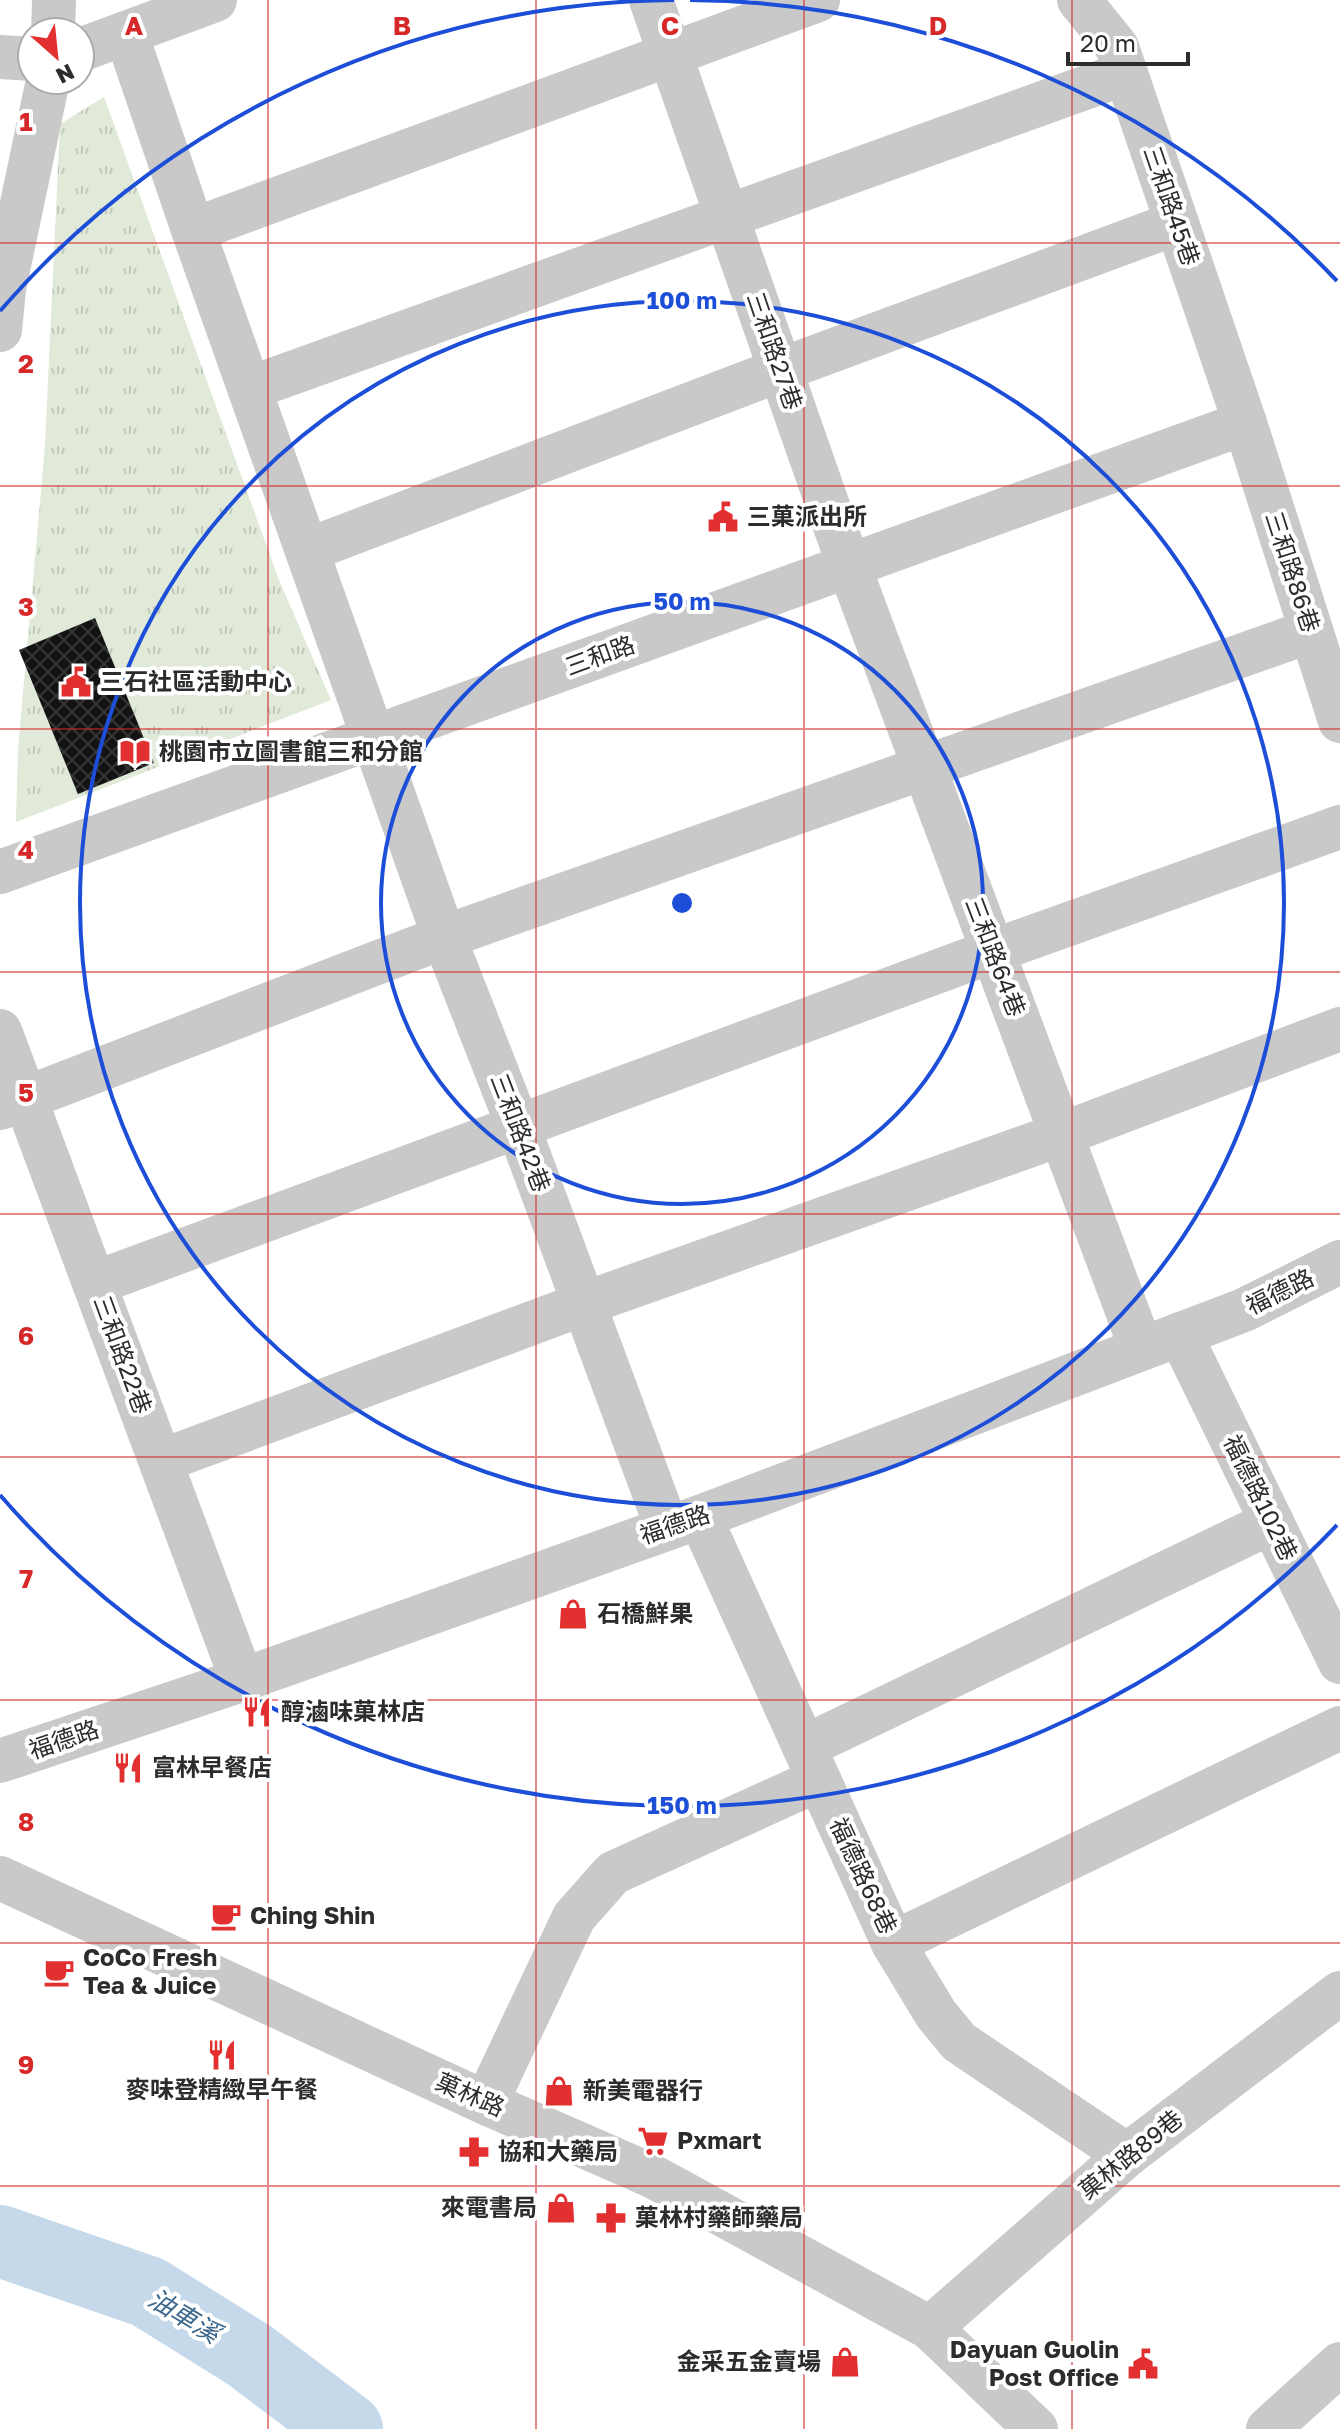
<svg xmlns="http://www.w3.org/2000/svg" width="1340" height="2429" font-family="'Golos Text','Noto Sans TC',sans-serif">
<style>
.park{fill:url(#park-tufts)}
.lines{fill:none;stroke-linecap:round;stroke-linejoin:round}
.river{stroke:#c5d9ea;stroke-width:72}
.building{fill:url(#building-cross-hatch)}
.minor{stroke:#c9c9c9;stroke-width:44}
.grid{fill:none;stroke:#d62828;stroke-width:2;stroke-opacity:0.55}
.ring{fill:none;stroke:#1d4ed8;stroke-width:4}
.labels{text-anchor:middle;stroke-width:8;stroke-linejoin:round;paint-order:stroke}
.street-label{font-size:24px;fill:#2c2c2c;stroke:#fff}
.poi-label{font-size:24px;font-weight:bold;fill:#2c2c2c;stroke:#fff;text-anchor:start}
.water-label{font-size:26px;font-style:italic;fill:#3c678c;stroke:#fff}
.grid-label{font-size:26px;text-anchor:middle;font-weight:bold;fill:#d62828;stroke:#fff;stroke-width:8;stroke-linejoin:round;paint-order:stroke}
.centre{fill:#1d4ed8;stroke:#fff;stroke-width:4}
.ring-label{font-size:24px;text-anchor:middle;font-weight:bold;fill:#1d4ed8;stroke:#fff;stroke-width:8;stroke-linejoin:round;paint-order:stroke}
</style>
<defs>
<pattern id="park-tufts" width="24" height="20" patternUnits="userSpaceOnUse" patternTransform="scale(2)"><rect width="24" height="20" fill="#e1ead9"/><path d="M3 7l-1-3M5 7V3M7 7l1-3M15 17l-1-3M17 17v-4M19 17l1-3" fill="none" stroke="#c1c9ba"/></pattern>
<pattern id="building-cross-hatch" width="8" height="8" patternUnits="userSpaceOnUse" patternTransform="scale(2)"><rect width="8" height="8" fill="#131313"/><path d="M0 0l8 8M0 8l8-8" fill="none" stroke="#363636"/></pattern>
</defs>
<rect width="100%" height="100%" fill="#fff"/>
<!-- park -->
<polygon class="park" points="104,97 279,580 331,700 16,822 18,749 45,446 60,124"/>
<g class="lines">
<!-- river -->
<polyline class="river" points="0,2241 148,2292 249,2355 347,2429"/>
</g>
<!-- building -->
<polygon class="building" points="95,618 154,763 78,794 19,650"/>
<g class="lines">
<!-- minor -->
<g class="minor">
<polyline points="651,0 849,566 1141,1348"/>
<polyline points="1079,0 1117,47 1245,423 1340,721"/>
<polyline points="53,32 54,0"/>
<polyline points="126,33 193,230 444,937 518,1126 667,1528"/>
<polyline points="80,50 215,0"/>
<polyline points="0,57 32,59"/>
<polyline points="193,230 818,0"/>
<polyline points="0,330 4,289 48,80"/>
<polyline points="250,388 1126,73"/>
<polyline points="308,550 780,370 1177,223"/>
<polyline points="0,872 1245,423"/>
<polyline points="0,1031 242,1680"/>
<polyline points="0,1108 444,937 1311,631"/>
<polyline points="95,1283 993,951 1340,827"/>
<polyline points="1180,1334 1340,1662"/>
<polyline points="161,1461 583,1304 1062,1134 1340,1029"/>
<polyline points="700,1517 893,1943 936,2014 959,2042 1127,2155"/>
<polyline points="804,1747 1272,1522"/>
<polyline points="0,1761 242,1680 700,1517 1244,1310 1340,1262"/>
<polyline points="0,1878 486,2103 650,2175 930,2328 1036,2429"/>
<polyline points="893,1943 1340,1728"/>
<polyline points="486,2103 574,1917 613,1873 818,1780"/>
<polyline points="930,2328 1127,2155 1340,1993"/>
<polyline points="1268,2429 1340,2364"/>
</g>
</g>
<!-- grid -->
<path class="grid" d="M268,0V2429M536,0V2429M804,0V2429M1072,0V2429M0,243H1340M0,486H1340M0,729H1340M0,972H1340M0,1214H1340M0,1457H1340M0,1700H1340M0,1943H1340M0,2186H1340"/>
<!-- distance rings -->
<g class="ring">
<circle cx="682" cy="903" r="301"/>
<circle cx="682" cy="903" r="602"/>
<path d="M1337 1525A903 903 0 0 1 0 1495M0 311A903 903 0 0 1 674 0M690 0A903 903 0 0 1 1337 281"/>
</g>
<!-- icons -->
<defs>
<g id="civic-bare" transform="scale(2.4)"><path d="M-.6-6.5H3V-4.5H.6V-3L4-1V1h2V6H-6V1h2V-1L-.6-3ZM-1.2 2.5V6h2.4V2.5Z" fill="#e22f2f" stroke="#fff" stroke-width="2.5" paint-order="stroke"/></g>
<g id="library-bare" transform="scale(2.4)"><path d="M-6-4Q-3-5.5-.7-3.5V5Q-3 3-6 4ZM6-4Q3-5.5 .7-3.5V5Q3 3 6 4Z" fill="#e22f2f" stroke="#fff" stroke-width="2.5" paint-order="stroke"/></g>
<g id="shop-bare" transform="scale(2.4)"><path d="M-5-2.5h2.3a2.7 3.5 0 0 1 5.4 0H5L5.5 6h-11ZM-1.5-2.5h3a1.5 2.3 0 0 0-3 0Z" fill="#e22f2f" stroke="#fff" stroke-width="2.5" paint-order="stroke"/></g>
<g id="restaurant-bare" transform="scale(2.4)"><path d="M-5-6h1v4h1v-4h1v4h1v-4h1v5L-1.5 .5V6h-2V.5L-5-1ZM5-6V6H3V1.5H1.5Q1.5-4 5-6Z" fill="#e22f2f" stroke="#fff" stroke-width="2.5" paint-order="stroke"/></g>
<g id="cafe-bare" transform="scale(2.4)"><path d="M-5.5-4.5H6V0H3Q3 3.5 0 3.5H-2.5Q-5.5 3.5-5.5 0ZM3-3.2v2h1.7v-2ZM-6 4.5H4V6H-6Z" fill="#e22f2f" stroke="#fff" stroke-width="2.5" paint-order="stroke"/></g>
<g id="supermarket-bare" transform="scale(2.4)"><path d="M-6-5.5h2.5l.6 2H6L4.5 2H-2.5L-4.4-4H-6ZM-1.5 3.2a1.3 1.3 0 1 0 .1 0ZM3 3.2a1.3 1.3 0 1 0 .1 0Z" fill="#e22f2f" stroke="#fff" stroke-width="2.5" paint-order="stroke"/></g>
<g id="pharmacy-bare" transform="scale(2.4)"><path d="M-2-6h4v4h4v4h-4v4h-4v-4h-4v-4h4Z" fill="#e22f2f" stroke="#fff" stroke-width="2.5" paint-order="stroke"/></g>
</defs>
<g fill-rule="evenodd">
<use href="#civic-bare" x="723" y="517"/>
<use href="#civic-bare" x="76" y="682"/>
<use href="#library-bare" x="135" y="752"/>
<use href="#shop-bare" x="573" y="1614"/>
<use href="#restaurant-bare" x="257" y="1712"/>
<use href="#restaurant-bare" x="128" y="1768"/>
<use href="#cafe-bare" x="226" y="1916"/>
<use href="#cafe-bare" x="59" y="1972"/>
<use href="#restaurant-bare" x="222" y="2055"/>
<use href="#shop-bare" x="559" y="2091"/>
<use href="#supermarket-bare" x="653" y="2141"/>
<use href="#pharmacy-bare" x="474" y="2152"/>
<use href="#shop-bare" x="561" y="2208"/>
<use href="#pharmacy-bare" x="611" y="2218"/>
<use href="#shop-bare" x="845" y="2362"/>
<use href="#civic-bare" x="1143" y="2364"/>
</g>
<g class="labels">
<!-- street labels -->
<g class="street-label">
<text transform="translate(1171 206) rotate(71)" y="8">三和路45巷</text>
<text transform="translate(774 351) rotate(71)" y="8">三和路27巷</text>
<text transform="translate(1292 572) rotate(72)" y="8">三和路86巷</text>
<text transform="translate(600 656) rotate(-20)" y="8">三和路</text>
<text transform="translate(995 957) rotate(69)" y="8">三和路64巷</text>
<text transform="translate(520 1133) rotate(69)" y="8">三和路42巷</text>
<text transform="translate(1280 1292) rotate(-26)" y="8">福德路</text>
<text transform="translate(122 1355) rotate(70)" y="8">三和路22巷</text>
<text transform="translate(1260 1498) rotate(64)" y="8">福德路102巷</text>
<text transform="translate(675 1525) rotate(-19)" y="8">福德路</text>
<text transform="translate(64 1740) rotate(-19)" y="8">福德路</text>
<text transform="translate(863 1876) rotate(65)" y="8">福德路68巷</text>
<text transform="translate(470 2095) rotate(24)" y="8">菓林路</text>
<text transform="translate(1131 2155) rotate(-39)" y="8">菓林路89巷</text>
</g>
<!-- poi labels -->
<g class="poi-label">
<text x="747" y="525">三菓派出所</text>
<text x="100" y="690">三石社區活動中心</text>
<text x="159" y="760">桃園市立圖書館三和分館</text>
<text x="597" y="1622">石橋鮮果</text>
<text x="281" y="1720">醇滷味菓林店</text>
<text x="152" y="1776">富林早餐店</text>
<text x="250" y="1924">Ching Shin</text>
<text x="83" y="1966">CoCo Fresh<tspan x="83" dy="28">Tea &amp; Juice</tspan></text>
<text x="222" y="2098" text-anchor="middle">麥味登精緻早午餐</text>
<text x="583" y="2099">新美電器行</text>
<text x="677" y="2149">Pxmart</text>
<text x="498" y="2160">協和大藥局</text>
<text x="537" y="2216" text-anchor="end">來電書局</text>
<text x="635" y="2226">菓林村藥師藥局</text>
<text x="1119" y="2358" text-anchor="end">Dayuan Guolin<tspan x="1119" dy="28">Post Office</tspan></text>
<text x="821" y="2370" text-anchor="end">金采五金賣場</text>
</g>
<!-- water labels -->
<g class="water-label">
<text transform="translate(184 2316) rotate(31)" y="9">油車溪</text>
</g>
</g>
<g class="grid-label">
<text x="134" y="35">A</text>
<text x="402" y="35">B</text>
<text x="670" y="35">C</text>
<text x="938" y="35">D</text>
<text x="26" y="131">1</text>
<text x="26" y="373">2</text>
<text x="26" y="616">3</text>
<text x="26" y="859">4</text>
<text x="26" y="1102">5</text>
<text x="26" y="1345">6</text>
<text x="26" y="1588">7</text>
<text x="26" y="1831">8</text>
<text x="26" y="2074">9</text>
</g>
<circle cx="682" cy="903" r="12" class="centre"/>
<g class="ring-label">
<text x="682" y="309">100 m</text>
<text x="682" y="610">50 m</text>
<text x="682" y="1814">150 m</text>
</g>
<!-- north arrow -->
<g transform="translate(56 56) rotate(153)"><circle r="38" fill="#ffffff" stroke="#ababab" stroke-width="2"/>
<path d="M0-6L14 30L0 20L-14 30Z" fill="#e22f2f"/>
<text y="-12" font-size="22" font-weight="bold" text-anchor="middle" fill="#2c2c2c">N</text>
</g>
<!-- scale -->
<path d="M1068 52v12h120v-12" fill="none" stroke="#2c2c2c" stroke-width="4"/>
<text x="1080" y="52" font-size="24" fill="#2c2c2c" stroke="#ffffff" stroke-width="6" paint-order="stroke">20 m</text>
</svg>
